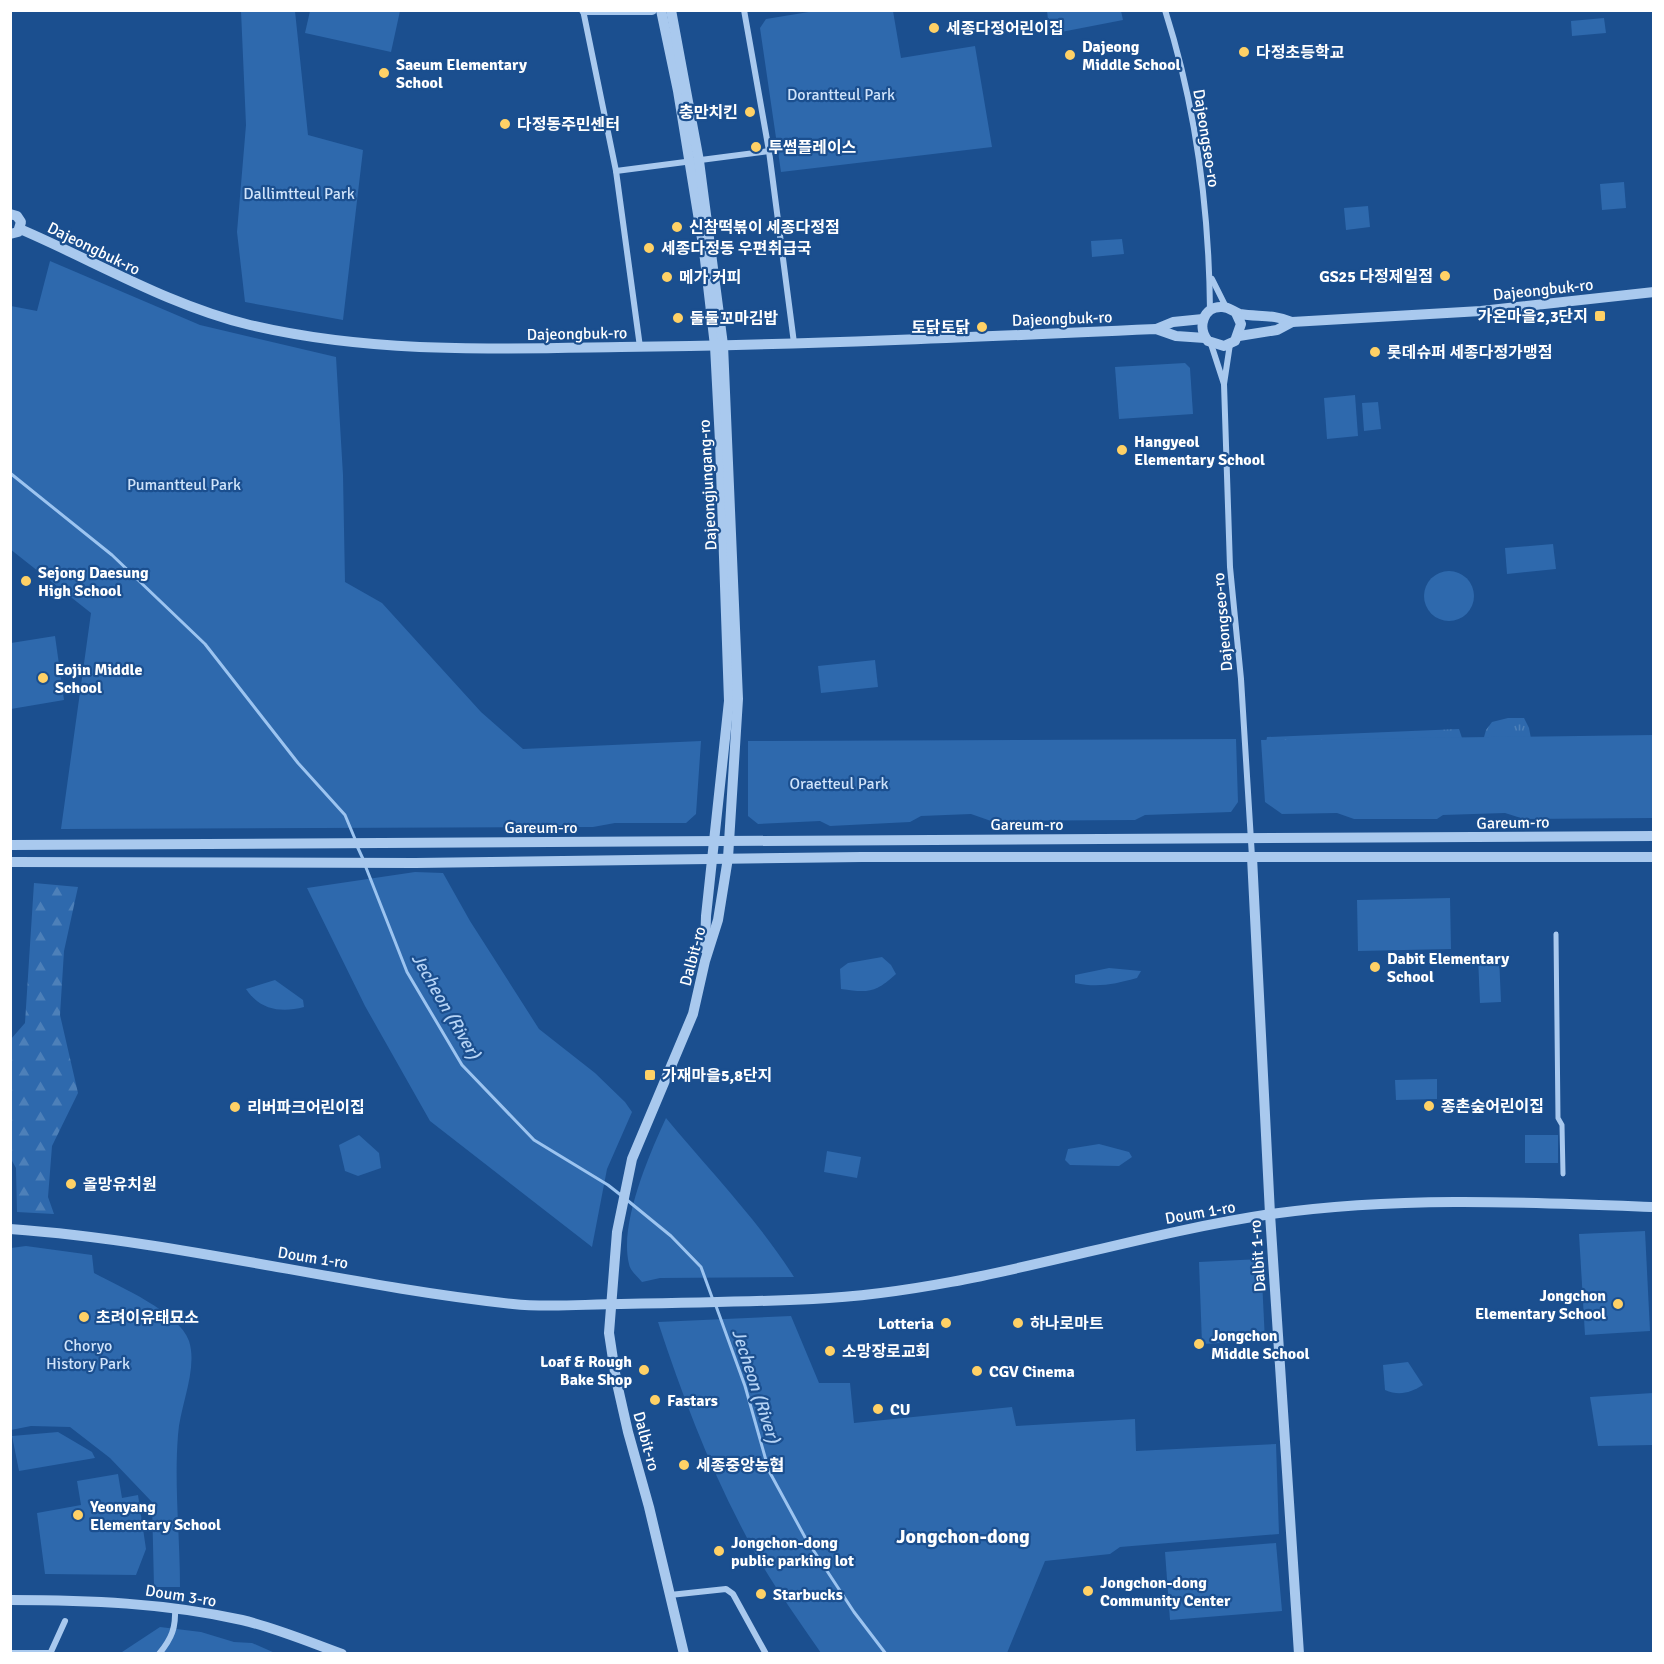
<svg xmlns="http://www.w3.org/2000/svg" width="1664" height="1664" font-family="Signika,'Noto Sans KR',sans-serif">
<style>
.grass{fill:url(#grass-tufts)}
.forest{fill:url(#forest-firs)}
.green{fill:#2e69ad}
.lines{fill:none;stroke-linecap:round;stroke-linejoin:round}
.stream{stroke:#9cc4f0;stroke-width:3}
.pedestrian{stroke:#a9c9ee;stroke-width:5}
.minor{stroke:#a9c9ee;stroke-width:6}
.tertiary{stroke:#a9c9ee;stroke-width:10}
.poi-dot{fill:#ffd166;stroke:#1b4f8f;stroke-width:2}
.labels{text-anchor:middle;stroke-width:4.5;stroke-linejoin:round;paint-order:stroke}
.poi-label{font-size:16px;font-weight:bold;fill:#fff;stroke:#1b4f8f;text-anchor:start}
.park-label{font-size:16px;fill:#cfe3fa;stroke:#1b4f8f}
.street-label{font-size:16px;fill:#fff;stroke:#1b4f8f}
.water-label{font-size:18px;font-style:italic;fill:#b5d3f5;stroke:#1b4f8f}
.quarter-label{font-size:20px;font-weight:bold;fill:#fff;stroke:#1b4f8f}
</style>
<defs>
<pattern id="grass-tufts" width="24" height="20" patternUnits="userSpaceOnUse" patternTransform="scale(1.5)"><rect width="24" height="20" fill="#2e69ad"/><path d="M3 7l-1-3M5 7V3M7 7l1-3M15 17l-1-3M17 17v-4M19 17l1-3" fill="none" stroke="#4d80b9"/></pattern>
<pattern id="forest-firs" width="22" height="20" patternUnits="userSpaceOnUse" patternTransform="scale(1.5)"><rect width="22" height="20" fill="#2e69ad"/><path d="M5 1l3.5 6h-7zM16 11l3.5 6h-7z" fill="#4d80b9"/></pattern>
</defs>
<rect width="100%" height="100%" fill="#1b4f8f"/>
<!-- grass -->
<g class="grass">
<polygon points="1508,718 1524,718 1529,728 1532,744 1479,755 1486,730 1492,722"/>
<polygon points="1459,729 1463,741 1265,748 1267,737"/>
</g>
<!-- forest -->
<polygon class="forest" points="34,883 78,887 64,951 60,1015 78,1093 52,1146 48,1197 54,1214 17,1212 16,1168 11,1159 11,1039 25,1023"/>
<!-- green -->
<g class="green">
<polygon points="821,10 893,11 901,58 975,46 992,147 781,172 760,28 766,19"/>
<polygon points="241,11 295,11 308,135 363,150 343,320 245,302 237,232 246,125"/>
<polygon points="310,11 400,11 391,52 305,33"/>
<polygon points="1047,11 1121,11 1123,20 1056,33 1049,28"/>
<polygon points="1604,18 1606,33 1572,36 1571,21"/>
<polygon points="1624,182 1626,208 1602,210 1600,184"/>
<polygon points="1368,206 1370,227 1346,230 1344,208"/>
<polygon points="1122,239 1124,254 1092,257 1091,241"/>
<polygon points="50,261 200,325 336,357 343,475 345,582 382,603 481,712 523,749 701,741 696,814 686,823 615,823 593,827 61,829 91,613 10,549 11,306 37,311"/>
<polygon points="1185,363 1190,368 1193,414 1119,419 1115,367"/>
<polygon points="1355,395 1358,436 1327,439 1324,398"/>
<polygon points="1378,402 1381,429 1364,431 1362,403"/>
<polygon points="1553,544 1556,569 1507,574 1505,548"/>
<circle cx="1449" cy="596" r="25"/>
<polygon points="55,636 64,700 11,709 11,643"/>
<polygon points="875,660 878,687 821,693 818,666"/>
<polygon points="1653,735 1653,818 1524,819 1505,813 1443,815 1437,819 1354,819 1337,813 1282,814 1265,802 1261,740"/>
<polygon points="1236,739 1238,802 1231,812 1145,815 1135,820 991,821 971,814 921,816 910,822 830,826 820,821 758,824 748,816 748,741"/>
<polygon points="415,872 443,873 470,921 539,1029 595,1073 625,1102 632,1112 607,1169 592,1247 430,1121 365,1006 307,888"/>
<polygon points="1450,898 1451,949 1358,951 1357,900"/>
<polygon points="1499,956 1501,1002 1480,1003 1478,957"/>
<path d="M882,957L891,965L896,974C875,993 868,993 841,989L840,969L848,963Z"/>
<path d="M1109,968L1141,971L1137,978C1115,984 1098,988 1075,983V975Z"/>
<path d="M275,980L303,1000L304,1007C281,1013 260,1010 246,989Z"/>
<polygon points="1437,1079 1437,1099 1396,1100 1395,1080"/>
<path d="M666,1118C709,1170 758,1220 794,1277L660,1278L642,1282C638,1277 630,1271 629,1264C619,1224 649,1155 666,1118Z"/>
<polygon points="359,1135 379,1153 381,1168 358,1176 345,1171 339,1145"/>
<rect x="1525" y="1135" width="33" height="28"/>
<polygon points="1099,1144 1129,1152 1132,1157 1119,1166 1070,1165 1065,1160 1068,1149"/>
<polygon points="827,1151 861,1157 857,1178 824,1172"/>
<polygon points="1645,1231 1650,1331 1585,1335 1579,1234"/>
<path d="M26,1246L92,1255L94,1273C120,1287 179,1312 189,1341C198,1369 180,1405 178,1435C174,1485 180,1537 180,1587H154L152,1502L110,1458L70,1427L31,1426L11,1430V1248Z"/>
<polygon points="1261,1259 1265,1341 1202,1344 1199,1262"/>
<path d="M791,1316L819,1383H850L854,1423L1012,1407L1016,1426L1135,1419L1136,1451L1276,1444L1279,1534L1120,1547L1110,1554L1045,1561L1007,1653H821C795,1615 766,1576 745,1534C709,1466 682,1395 658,1322Z"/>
<path d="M1408,1362L1423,1385C1410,1393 1399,1396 1385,1390L1383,1365Z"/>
<polygon points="1653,1393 1653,1445 1598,1446 1590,1397"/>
<polygon points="58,1432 92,1452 95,1458 19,1471 12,1436"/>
<polygon points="118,1474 122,1498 138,1495 146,1549 136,1575 45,1574 37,1513 81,1505 77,1481"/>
<polygon points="1276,1543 1282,1611 1170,1620 1165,1552"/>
<polygon points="160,1627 201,1632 234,1642 252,1643 275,1653 119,1654"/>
</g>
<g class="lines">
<!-- stream -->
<g class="stream">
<polyline points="10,473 112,555 205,644 298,763 345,815 355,839"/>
<polyline points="357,846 363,859"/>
<polyline points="365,865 407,972 462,1065 534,1140 608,1185 622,1196"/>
<polyline points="627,1200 671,1236 701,1267 713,1300"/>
<polyline points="716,1306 745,1386 769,1471 806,1539 854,1612 886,1654"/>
</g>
<!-- pedestrian -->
<polyline class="pedestrian" points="1556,934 1558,1118 1562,1125 1563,1174"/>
<!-- minor -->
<g class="minor">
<polyline points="583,10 616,171 640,347"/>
<polyline points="744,10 769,151 794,343"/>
<path d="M1165,10C1196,107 1209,209 1210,310"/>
<polyline points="616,171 769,151"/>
<polyline points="1212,279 1226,307"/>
<polyline points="1211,344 1224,384"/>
<polyline points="1230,344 1224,384 1230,567 1241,679 1252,857"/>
<polyline points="670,1595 726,1589 733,1594 766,1654"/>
<polyline points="10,1653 50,1653"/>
<polyline points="50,1654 65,1621"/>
<path d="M159,1654C172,1638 176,1628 175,1607"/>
</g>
<!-- tertiary -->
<g class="tertiary">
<polyline points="584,10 652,10"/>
<polyline points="661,10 678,91 704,251 715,346 720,442 729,701 706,916 705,949"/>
<polyline points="671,10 699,161 723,345 738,699 728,858 718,920 705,961 693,1014 632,1159 617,1232 609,1333 616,1379 628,1432 649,1507 684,1654"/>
<polyline points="10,214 17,216 21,222 18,232 10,234"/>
<path d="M20,229C97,262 168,305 250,325C373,354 496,349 621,347C799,345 978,337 1156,329L1176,336L1205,338"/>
<path d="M1236,313L1241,324L1235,341L1224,346L1208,341C1197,328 1203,306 1222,307C1230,307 1233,312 1240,314C1258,317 1274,314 1292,322L1481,311L1654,292"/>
<polyline points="1156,329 1173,322 1203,319"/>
<polyline points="1239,336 1277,330 1292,322"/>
<polyline points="10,845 1654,836"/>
<polyline points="1252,857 1270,1214 1299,1654"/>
<polyline points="10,862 415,863 862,857 1654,857"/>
<path d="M10,1229C180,1241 345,1286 513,1304C548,1308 586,1304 621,1304C685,1303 749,1302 813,1299C969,1292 1117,1237 1271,1214C1398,1196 1526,1202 1654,1207"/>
<path d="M10,1600C89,1600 165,1603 242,1620C276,1628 309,1642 342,1654"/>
</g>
</g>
<!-- markers -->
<g class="poi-dot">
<circle cx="934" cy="28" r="6"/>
<circle cx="1244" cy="52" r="6"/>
<circle cx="1070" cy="55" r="6"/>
<circle cx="384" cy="73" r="6"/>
<circle cx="750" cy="112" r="6"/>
<circle cx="505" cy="124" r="6"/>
<circle cx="756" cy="147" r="6"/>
<circle cx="677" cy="227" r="6"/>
<circle cx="649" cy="248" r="6"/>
<circle cx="1445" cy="276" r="6"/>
<circle cx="667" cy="277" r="6"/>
<rect x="1594" y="310" width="12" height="12" rx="3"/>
<circle cx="678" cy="318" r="6"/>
<circle cx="982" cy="327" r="6"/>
<circle cx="1375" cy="352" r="6"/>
<circle cx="1122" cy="450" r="6"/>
<circle cx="26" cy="581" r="6"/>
<circle cx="43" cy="678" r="6"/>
<circle cx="1375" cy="967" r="6"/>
<rect x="644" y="1069" width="12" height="12" rx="3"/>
<circle cx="1429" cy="1106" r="6"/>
<circle cx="235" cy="1107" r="6"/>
<circle cx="71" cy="1184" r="6"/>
<circle cx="1618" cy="1304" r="6"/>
<circle cx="84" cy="1317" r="6"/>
<circle cx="946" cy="1323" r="6"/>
<circle cx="1018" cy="1323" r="6"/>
<circle cx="1199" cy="1344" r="6"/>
<circle cx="830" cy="1351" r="6"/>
<circle cx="644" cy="1370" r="6"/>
<circle cx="977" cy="1371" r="6"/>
<circle cx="655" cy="1400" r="6"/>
<circle cx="878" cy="1409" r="6"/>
<circle cx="684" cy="1465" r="6"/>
<circle cx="78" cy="1515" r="6"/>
<circle cx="719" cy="1551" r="6"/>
<circle cx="1088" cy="1591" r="6"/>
<circle cx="761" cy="1594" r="6"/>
</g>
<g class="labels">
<!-- poi labels -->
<g class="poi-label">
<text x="946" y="34">세종다정어린이집</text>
<text x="1082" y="52">Dajeong<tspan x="1082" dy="18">Middle School</tspan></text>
<text x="1256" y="58">다정초등학교</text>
<text x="396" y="70">Saeum Elementary<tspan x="396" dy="18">School</tspan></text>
<text x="738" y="118" text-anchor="end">충만치킨</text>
<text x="517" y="130">다정동주민센터</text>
<text x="768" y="153">투썸플레이스</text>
<text x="689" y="233">신참떡볶이 세종다정점</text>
<text x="661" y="254">세종다정동 우편취급국</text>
<text x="1433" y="282" text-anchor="end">GS25 다정제일점</text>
<text x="679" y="283">메가 커피</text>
<text x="1588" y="322" text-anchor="end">가온마을2,3단지</text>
<text x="690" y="324">둘둘꼬마김밥</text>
<text x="970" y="333" text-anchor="end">토닭토닭</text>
<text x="1387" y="358">롯데슈퍼 세종다정가맹점</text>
<text x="1134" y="447">Hangyeol<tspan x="1134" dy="18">Elementary School</tspan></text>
<text x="38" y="578">Sejong Daesung<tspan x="38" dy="18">High School</tspan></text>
<text x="55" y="675">Eojin Middle<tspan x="55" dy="18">School</tspan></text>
<text x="1387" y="964">Dabit Elementary<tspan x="1387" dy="18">School</tspan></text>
<text x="662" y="1081">가재마을5,8단지</text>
<text x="1441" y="1112">종촌숲어린이집</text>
<text x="247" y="1113">리버파크어린이집</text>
<text x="83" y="1190">올망유치원</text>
<text x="1606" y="1301" text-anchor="end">Jongchon<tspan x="1606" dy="18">Elementary School</tspan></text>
<text x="96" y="1323">초려이유태묘소</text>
<text x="934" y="1329" text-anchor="end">Lotteria</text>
<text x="1030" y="1329">하나로마트</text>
<text x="1211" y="1341">Jongchon<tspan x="1211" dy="18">Middle School</tspan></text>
<text x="842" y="1357">소망장로교회</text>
<text x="632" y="1367" text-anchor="end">Loaf &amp; Rough<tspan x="632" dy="18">Bake Shop</tspan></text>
<text x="989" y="1377">CGV Cinema</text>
<text x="667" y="1406">Fastars</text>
<text x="890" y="1415">CU</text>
<text x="696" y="1471">세종중앙농협</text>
<text x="90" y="1512">Yeonyang<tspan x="90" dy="18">Elementary School</tspan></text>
<text x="731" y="1548">Jongchon-dong<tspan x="731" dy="18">public parking lot</tspan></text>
<text x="1100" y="1588">Jongchon-dong<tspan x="1100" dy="18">Community Center</tspan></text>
<text x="773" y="1600">Starbucks</text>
</g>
<!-- park labels -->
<g class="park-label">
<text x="841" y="100">Dorantteul Park</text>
<text x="299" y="199">Dallimtteul Park</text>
<text x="184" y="490">Pumantteul Park</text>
<text x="839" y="789">Oraetteul Park</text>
<text x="88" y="1351">Choryo<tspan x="88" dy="18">History Park</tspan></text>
</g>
<!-- street labels -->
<g class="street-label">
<text transform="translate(1207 138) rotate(81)" y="6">Dajeongseo-ro</text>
<text transform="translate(94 248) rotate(26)" y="6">Dajeongbuk-ro</text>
<text transform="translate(1543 289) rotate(-6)" y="6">Dajeongbuk-ro</text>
<text transform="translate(1062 318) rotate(-2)" y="6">Dajeongbuk-ro</text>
<text transform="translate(577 333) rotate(-1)" y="6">Dajeongbuk-ro</text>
<text transform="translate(707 485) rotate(-93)" y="6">Dajeongjungang-ro</text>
<text transform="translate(1222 622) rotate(-95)" y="6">Dajeongseo-ro</text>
<text transform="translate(1513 822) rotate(-1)" y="6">Gareum-ro</text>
<text x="1027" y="830">Gareum-ro</text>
<text x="541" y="833">Gareum-ro</text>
<text transform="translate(692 956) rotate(-75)" y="6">Dalbit-ro</text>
<text transform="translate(1200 1212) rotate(-10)" y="6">Doum 1-ro</text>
<text transform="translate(1257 1256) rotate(-94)" y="6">Dalbit 1-ro</text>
<text transform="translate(313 1257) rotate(9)" y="6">Doum 1-ro</text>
<text transform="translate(647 1441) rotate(75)" y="6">Dalbit-ro</text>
<text transform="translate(181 1595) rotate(9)" y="6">Doum 3-ro</text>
</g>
<!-- water labels -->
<g class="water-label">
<text transform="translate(446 1006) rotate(60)" y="6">Jecheon (River)</text>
<text transform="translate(756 1386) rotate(72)" y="6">Jecheon (River)</text>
</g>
<!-- quarter labels -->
<g class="quarter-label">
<text x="963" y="1543">Jongchon-dong</text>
</g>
</g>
<!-- border -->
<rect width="1664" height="1664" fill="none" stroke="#ffffff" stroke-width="24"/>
</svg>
